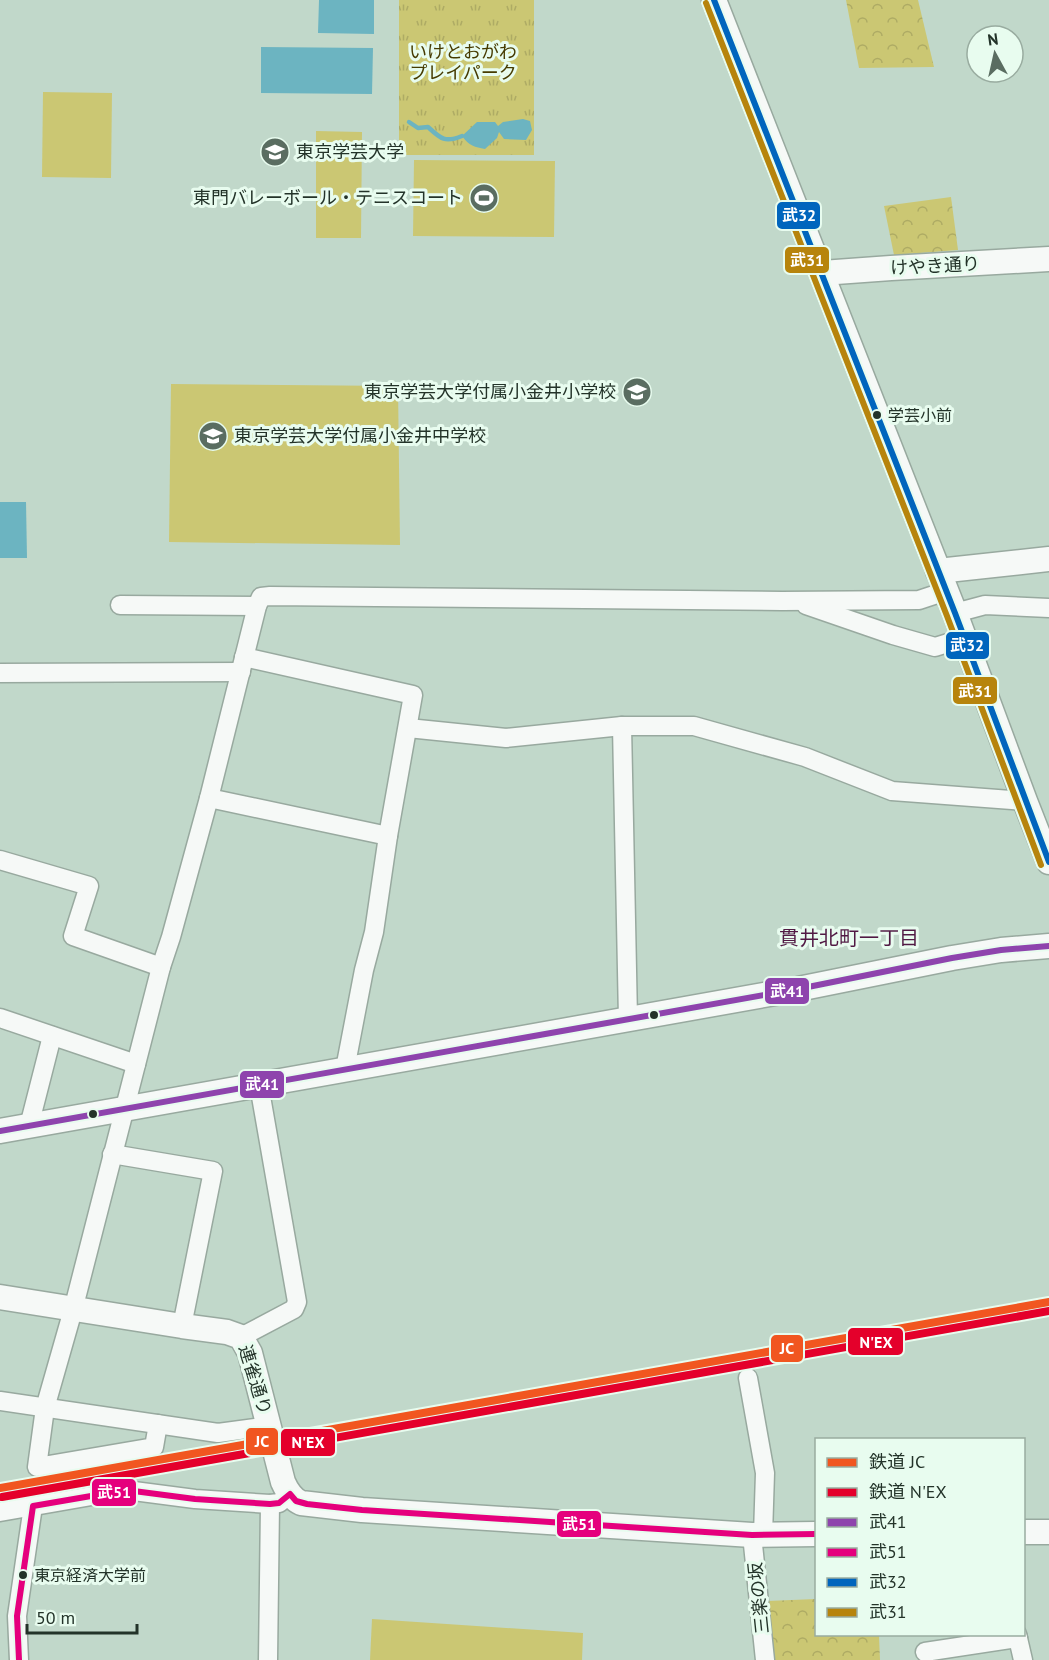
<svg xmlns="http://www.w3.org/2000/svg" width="1049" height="1660" font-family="'PT Sans','Noto Sans JP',sans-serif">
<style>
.grass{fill:#cbc773}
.forest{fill:url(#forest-crowns)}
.park{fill:url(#park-tufts)}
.water{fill:#6cb4c1}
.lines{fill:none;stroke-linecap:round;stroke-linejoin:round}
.stream{stroke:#6cb4c1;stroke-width:4.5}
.street-casing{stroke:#98a99f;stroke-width:21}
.secondary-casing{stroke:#98a99f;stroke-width:27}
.street{stroke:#f6f9f7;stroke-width:18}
.secondary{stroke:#f6f9f7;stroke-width:24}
.bus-1-casing{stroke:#e8fcef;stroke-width:10}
.bus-2-casing{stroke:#e8fcef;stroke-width:10}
.bus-3-casing{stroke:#e8fcef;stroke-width:10}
.bus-4-casing{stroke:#e8fcef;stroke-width:10}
.bus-1{stroke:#8e44ad;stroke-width:6}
.bus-2{stroke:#e5007d;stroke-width:6}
.bus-3{stroke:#0065bd;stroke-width:6}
.bus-4{stroke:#b7840c;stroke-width:6}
.rail-1-casing{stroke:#e8fcef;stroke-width:12}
.rail-2-casing{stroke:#e8fcef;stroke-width:12}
.rail-1{stroke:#f15620;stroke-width:8}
.rail-2{stroke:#e4002b;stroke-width:8}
.bus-dot{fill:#233329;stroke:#e8fcef;stroke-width:2}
.labels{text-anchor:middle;stroke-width:6;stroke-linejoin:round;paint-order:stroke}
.bus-label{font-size:16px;fill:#233329;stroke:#e8fcef;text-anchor:start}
.park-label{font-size:18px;fill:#463b00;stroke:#e8fcef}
.poi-label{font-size:18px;fill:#233329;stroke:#e8fcef;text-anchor:start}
.street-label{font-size:18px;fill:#233329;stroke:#e8fcef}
.neighbourhood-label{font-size:20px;fill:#511a44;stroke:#e8fcef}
.line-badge{stroke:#e8fcef;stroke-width:2}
.badge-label{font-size:16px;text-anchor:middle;font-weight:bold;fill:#fff}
</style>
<defs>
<pattern id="forest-crowns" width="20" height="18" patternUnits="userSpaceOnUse" patternTransform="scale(1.5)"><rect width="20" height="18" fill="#cbc773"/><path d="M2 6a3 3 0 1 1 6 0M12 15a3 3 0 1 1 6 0" fill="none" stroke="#aeab64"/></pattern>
<pattern id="park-tufts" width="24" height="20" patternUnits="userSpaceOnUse" patternTransform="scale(1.5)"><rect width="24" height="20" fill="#cbc773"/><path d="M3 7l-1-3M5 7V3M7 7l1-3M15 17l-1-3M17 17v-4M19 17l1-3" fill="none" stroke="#aeab64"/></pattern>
</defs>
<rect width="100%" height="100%" fill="#c1d8ca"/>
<!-- grass -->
<g class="grass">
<polygon points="43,92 112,93 111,178 42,177"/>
<polygon points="316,131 362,132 361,238 316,238"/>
<polygon points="414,160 555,161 554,237 413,236"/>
<polygon points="171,384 398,386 400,545 169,542"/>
<polygon points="372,1619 583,1633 582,1660 370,1660"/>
</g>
<!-- forest -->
<g class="forest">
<polygon points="846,0 918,0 934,67 859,68"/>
<polygon points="951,197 958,250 894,255 884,206"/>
<polygon points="816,1599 816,1634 879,1635 880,1660 771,1660 767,1601"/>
</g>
<!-- park -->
<rect class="park" x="399" y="0" width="135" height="155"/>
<!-- water -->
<g class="water">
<polygon points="319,0 374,0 374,34 318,33"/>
<polygon points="261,47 373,48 372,94 261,93"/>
<path d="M523,119L530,121L532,130L526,140L504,139L499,132L497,138L485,149C475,147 469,146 462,136L477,122H495L498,126L503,122Z"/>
<polygon points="0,502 26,502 27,558 0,558"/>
</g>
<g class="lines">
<!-- stream -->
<path class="stream" d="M409,122L418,128L428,127C441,139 445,143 462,136"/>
<!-- street casing -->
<g class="street-casing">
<g id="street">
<polyline points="120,605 257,606"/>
<polyline points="806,605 893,635 935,647 964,638"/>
<polyline points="955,613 985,605 1049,608"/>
<polyline points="244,657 413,695 388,836 374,932 364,970 345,1069"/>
<polyline points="0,673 241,672"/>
<polyline points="622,726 628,1019"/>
<polyline points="408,728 506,738 622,726 694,726 805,757 892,791 1025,801"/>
<polyline points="209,798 388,836"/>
<polyline points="0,860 89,886 73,936 161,967"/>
<polyline points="0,1018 136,1064"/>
<polyline points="29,1126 52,1036"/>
<polyline points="112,1154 213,1171 182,1326"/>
<polyline points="241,1337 294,1309 297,1302 259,1085"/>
<polyline points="748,1378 765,1473 763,1535"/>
<polyline points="0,1401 218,1433 269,1426"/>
<polyline points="158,1424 154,1447 37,1467 45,1408 73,1310 161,967 171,937 209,798 257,606 261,597 270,596 782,601 919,600 946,591"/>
<polyline points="0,1512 126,1490 195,1499 270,1504 279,1503 290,1494"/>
<polyline points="752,1535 765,1660"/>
<polyline points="1017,1634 1023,1660"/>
<polyline points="925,1652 1018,1638"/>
<polyline points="19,1660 17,1616 33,1506"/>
<polyline points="268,1660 270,1504"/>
</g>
</g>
<!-- secondary casing -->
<g class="secondary-casing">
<g id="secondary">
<polyline points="714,0 955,613 1025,801 1049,862"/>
<polyline points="822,273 891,268 1049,259"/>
<polyline points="938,571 1049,559"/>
<polyline points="0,1131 798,989 952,958 1001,950 1049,946"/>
<path d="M0,1297L182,1326L227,1332L241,1337L250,1353L283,1482C287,1491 292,1499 301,1503L362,1510L752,1535L816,1534"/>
<polyline points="1024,1532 1049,1532"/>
</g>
</g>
<!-- street -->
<use href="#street" class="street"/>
<!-- secondary -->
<use href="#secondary" class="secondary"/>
<!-- bus-1 casing -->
<g class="bus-1-casing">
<polyline id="bus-1" points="0,1131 798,989 952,958 1001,950 1049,946"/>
</g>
<!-- bus-2 casing -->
<g class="bus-2-casing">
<polyline id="bus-2" points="19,1660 17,1616 33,1506 126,1490 195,1499 270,1504 279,1503 290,1494 296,1501 307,1504 362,1510 752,1535 816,1534"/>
</g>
<!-- bus-3 casing -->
<g class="bus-3-casing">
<polyline id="bus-3" points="714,0 955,613 1049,862"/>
</g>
<!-- bus-4 casing -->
<g class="bus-4-casing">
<polyline id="bus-4" points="706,3 947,616 1041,865"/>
</g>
<!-- bus-1 -->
<use href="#bus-1" class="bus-1"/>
<!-- bus-2 -->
<use href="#bus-2" class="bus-2"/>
<!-- bus-3 -->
<use href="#bus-3" class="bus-3"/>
<!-- bus-4 -->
<use href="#bus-4" class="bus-4"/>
<!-- rail-1 casing -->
<g class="rail-1-casing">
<polyline id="rail-1" points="0,1488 1049,1302"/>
</g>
<!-- rail-2 casing -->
<g class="rail-2-casing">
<polyline id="rail-2" points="2,1497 1049,1311"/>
</g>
<!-- rail-1 -->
<use href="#rail-1" class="rail-1"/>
<!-- rail-2 -->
<use href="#rail-2" class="rail-2"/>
</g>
<!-- icons -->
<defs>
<g id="university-disc" transform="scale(1.5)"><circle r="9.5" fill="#5a6d61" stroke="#e8fcef"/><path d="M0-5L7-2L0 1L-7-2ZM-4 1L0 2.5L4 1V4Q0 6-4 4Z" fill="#fff"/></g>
<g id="stadium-disc" transform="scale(1.5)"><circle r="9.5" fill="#5a6d61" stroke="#e8fcef"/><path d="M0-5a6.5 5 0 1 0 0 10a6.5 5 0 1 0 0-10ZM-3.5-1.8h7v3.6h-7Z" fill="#fff"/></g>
<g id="school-disc" transform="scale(1.5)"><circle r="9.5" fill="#5a6d61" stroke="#e8fcef"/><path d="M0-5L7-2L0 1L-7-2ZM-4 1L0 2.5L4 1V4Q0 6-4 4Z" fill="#fff"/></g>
</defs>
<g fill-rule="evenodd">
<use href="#university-disc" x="275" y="152"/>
<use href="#stadium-disc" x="484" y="198"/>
<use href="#school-disc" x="637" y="392"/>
<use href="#school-disc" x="213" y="436"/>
</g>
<!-- markers -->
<g class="bus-dot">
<circle cx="877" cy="415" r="5"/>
<circle cx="654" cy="1015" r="5"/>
<circle cx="93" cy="1114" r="5"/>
<circle cx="23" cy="1575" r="5"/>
</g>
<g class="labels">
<!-- bus labels -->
<g class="bus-label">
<text x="888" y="421">学芸小前</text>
<text x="34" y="1581">東京経済大学前</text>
</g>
<!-- park labels -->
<g class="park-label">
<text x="463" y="58">いけとおがわ<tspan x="463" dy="21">プレイパーク</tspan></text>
</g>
<!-- poi labels -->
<g class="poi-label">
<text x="296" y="158">東京学芸大学</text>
<text x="463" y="204" text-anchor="end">東門バレーボール・テニスコート</text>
<text x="616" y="398" text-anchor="end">東京学芸大学付属小金井小学校</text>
<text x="234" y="442">東京学芸大学付属小金井中学校</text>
</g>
<!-- street labels -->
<g class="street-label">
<text transform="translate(935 266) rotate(-3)" y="6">けやき通り</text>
<text transform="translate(255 1380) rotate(73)" y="6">連雀通り</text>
<text transform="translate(759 1598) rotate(-96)" y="6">三楽の坂</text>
</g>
<!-- neighbourhood labels -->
<g class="neighbourhood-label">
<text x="849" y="945">貫井北町一丁目</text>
</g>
</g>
<g class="line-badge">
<rect x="776" y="201" width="45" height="29" rx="6" fill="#0065bd"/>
<rect x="784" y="246" width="46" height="28" rx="6" fill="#b7840c"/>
<rect x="945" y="631" width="45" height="29" rx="6" fill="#0065bd"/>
<rect x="952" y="676" width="46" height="29" rx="6" fill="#b7840c"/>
<rect x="764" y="977" width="46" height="28" rx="6" fill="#8e44ad"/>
<rect x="239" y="1070" width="46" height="29" rx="6" fill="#8e44ad"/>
<rect x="847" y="1327" width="57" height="29" rx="6" fill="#e4002b"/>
<rect x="770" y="1334" width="34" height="29" rx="6" fill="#f15620"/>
<rect x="245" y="1427" width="34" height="29" rx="6" fill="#f15620"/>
<rect x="280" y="1428" width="56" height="29" rx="6" fill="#e4002b"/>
<rect x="91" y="1478" width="46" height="29" rx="6" fill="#e5007d"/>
<rect x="556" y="1510" width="46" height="28" rx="6" fill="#e5007d"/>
</g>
<g class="badge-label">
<text x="799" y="221">武32</text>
<text x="807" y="266">武31</text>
<text x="967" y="651">武32</text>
<text x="975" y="697">武31</text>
<text x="787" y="997">武41</text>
<text x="262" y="1090">武41</text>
<text x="876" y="1348">N'EX</text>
<text x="787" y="1354">JC</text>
<text x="262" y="1447">JC</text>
<text x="308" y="1448">N'EX</text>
<text x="114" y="1498">武51</text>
<text x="579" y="1530">武51</text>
</g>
<!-- legend -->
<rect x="815" y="1438" width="210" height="198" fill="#e8fcef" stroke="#99aca0" stroke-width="1.5"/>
<rect x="827" y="1458" width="30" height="9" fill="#f15620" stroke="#99aca0" stroke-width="1.5"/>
<text x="869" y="1468" font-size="18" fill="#233329">鉄道 JC</text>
<rect x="827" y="1488" width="30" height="9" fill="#e4002b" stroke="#99aca0" stroke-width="1.5"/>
<text x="869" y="1498" font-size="18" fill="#233329">鉄道 N'EX</text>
<rect x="827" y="1518" width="30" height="9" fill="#8e44ad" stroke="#99aca0" stroke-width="1.5"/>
<text x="869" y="1528" font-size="18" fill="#233329">武41</text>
<rect x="827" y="1548" width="30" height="9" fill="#e5007d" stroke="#99aca0" stroke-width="1.5"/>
<text x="869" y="1558" font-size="18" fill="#233329">武51</text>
<rect x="827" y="1578" width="30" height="9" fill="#0065bd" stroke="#99aca0" stroke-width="1.5"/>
<text x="869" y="1588" font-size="18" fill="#233329">武32</text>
<rect x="827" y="1608" width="30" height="9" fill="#b7840c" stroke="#99aca0" stroke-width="1.5"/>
<text x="869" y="1618" font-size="18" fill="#233329">武31</text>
<!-- north arrow -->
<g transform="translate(995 54) rotate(352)"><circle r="28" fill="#e8fcef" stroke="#99aca0" stroke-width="1.5"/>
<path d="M0-4.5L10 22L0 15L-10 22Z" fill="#5a6d61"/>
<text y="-9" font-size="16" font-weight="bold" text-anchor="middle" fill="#233329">N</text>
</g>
<!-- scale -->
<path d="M27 1624v9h110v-9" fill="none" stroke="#233329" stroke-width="3"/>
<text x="36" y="1624" font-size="18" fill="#233329" stroke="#e8fcef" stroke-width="4.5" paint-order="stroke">50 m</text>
</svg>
